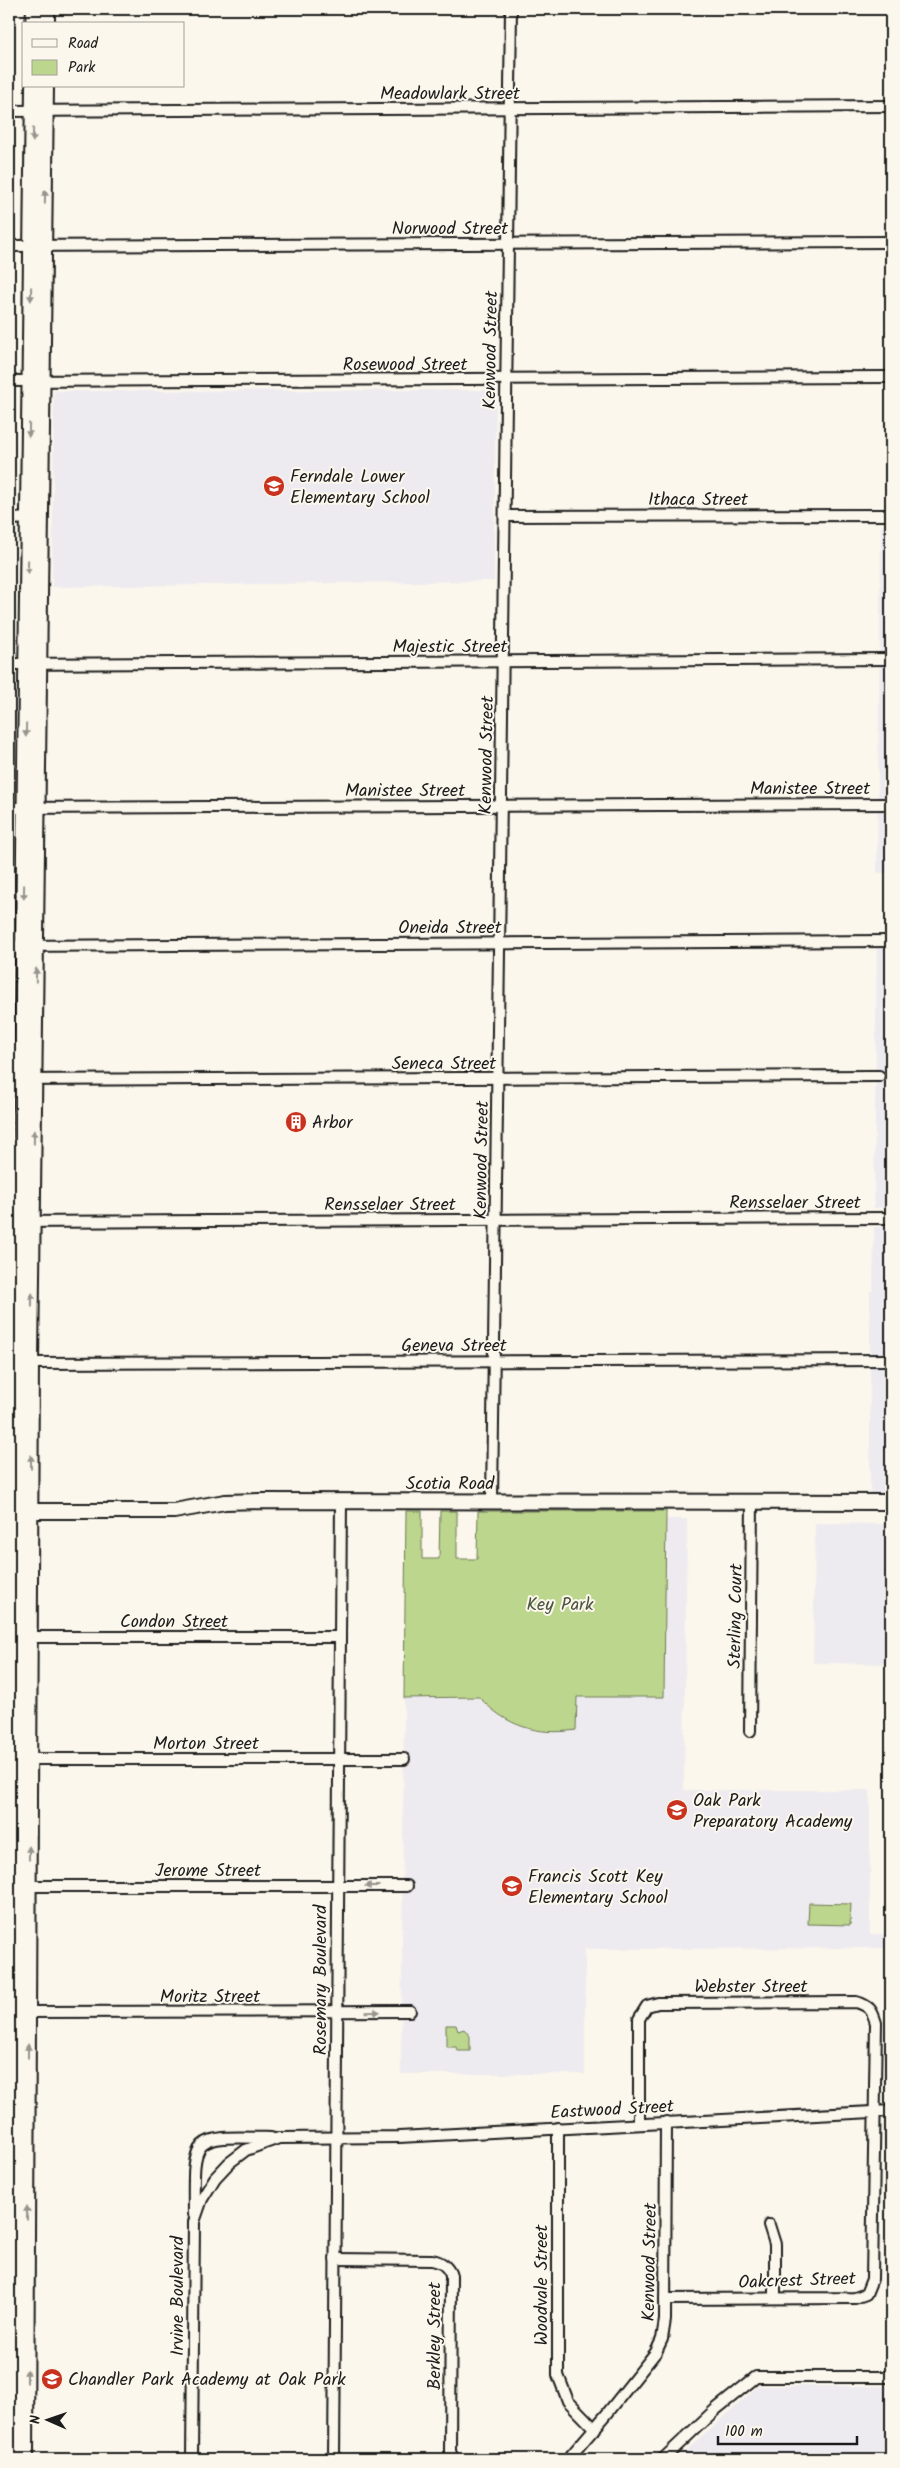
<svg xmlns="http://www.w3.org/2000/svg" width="900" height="2468" font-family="Kalam,sans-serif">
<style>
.built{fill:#eeebf0}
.park{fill:#bdd68d;stroke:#6c7954}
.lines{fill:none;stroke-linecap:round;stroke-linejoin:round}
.street-casing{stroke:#1c1c1c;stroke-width:14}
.secondary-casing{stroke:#1c1c1c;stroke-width:18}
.street{stroke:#fbf7ec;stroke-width:10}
.secondary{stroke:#fbf7ec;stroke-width:14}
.oneway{fill:#97948e}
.labels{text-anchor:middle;stroke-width:4;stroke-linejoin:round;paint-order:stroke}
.street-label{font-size:18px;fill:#1c1c1c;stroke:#fbf7ec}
.poi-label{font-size:18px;fill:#1c1c1c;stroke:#fbf7ec;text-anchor:start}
.park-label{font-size:18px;fill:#4c543e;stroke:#fbf7ec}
</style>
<rect width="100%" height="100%" fill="#fbf7ec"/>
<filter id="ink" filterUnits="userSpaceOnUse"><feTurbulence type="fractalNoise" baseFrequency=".02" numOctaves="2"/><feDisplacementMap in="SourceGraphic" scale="10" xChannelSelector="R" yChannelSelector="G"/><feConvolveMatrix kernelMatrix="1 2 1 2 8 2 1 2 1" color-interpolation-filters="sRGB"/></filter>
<g filter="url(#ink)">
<!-- built -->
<g class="built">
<polygon points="496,390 494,581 52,587 54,391"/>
<polygon points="881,526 891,526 891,873 877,873"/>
<polygon points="877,935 891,935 891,1207 874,1208"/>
<polygon points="874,1227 891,1227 891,1494 870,1494 870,1291 873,1291"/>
<polygon points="666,1519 687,1519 684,1790 870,1790 870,1934 891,1934 891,1948 585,1949 585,2074 401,2074 404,1698 663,1697"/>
<polygon points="815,1523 891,1524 891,1664 813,1663"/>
<polygon points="758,2386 891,2386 891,2459 677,2459"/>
</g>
<!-- park -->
<g class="park">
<path d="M406,1511H422V1559H439L440,1511H457V1559H477L478,1511H666L664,1697H577L576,1730C537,1736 506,1726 479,1697L404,1698Z"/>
<polygon points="809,1903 851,1904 850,1925 808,1924"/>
<polygon points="446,2025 456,2025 458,2031 464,2029 470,2036 470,2051 458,2051 456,2047 446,2047"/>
</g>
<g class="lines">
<!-- street casing -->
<g class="street-casing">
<g id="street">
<polyline points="9,111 891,106"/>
<polyline points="9,246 891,242"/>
<polyline points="9,381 891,377"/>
<polyline points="505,516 891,515"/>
<polyline points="9,519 33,518"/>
<polyline points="9,664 891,659"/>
<polyline points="9,808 891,804"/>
<polyline points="9,946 891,941"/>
<polyline points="9,1080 879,1076"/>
<polyline points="9,1222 891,1218"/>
<polyline points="25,1363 891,1360"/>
<polyline points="492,1501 511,9"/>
<polyline points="9,1637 340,1637"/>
<polyline points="750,1731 752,1501"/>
<polyline points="9,1759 404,1759"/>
<polyline points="22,1886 407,1886"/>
<polyline points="22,2012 410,2011"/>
<path d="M639,2123V2019L647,2006L658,2003L856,2002C870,2006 872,2010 876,2023L872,2279L866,2294L855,2298L665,2299"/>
<polyline points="558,2128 558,2375 568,2401 595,2429"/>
<path d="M194,2214C193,2134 191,2136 271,2138"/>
<polyline points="769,2225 775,2244 775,2298"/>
<path d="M335,2259L432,2260C442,2262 447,2266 451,2275L450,2451L453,2459"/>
<polyline points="192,2459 194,2222 202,2199 215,2178 229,2163 246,2150 279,2138 399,2137 891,2111"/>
<polyline points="334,2459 341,1502"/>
<polyline points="568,2459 606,2415 656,2352 662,2339 665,2320 666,2122"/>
<polyline points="663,2459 715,2410 756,2377 891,2377"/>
</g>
</g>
<!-- secondary casing -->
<g class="secondary-casing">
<g id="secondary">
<polyline points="33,24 34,9"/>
<polyline points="47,24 47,9"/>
<polyline points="22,1511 174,1511 225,1502 260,1501 891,1502"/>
<polyline points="13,2459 18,1363 33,86"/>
<polyline points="26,2459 31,1363 46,86"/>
</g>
</g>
<!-- street -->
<use href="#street" class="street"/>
<!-- secondary -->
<use href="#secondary" class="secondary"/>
</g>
<!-- one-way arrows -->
<defs><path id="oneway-solid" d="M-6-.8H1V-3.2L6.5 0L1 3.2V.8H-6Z" transform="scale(1.25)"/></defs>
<g class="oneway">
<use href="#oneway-solid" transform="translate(33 135) rotate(91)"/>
<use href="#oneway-solid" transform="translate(45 197) rotate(-89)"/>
<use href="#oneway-solid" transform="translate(31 294) rotate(91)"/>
<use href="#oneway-solid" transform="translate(29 430) rotate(91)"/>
<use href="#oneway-solid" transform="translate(28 567) rotate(91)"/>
<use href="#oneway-solid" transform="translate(26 730) rotate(91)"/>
<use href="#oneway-solid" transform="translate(24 892) rotate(91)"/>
<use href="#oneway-solid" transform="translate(36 975) rotate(-89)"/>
<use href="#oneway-solid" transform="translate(34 1137) rotate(-89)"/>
<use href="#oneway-solid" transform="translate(32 1300) rotate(-89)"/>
<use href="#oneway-solid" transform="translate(31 1462) rotate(-90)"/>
<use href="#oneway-solid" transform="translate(29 1853) rotate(-90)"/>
<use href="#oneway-solid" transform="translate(372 1886) rotate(-180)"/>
<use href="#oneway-solid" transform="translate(373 2012) rotate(-1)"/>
<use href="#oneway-solid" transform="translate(28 2051) rotate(-90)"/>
<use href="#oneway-solid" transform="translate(27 2213) rotate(-90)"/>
<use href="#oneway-solid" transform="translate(27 2376) rotate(-90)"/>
</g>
</g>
<!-- icons -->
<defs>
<g id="school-disc" transform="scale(1.125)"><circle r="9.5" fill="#c8321e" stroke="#fbf7ec"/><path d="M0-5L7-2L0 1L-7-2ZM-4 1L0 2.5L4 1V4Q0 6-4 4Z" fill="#fff"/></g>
<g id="building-disc" transform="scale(1.125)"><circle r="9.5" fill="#c8321e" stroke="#fbf7ec"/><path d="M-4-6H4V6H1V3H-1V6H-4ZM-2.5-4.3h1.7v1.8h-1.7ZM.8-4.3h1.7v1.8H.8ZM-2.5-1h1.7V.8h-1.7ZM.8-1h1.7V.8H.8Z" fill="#fff"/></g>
</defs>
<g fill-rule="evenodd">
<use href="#school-disc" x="274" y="486"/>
<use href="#building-disc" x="296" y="1122"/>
<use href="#school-disc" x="677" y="1810"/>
<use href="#school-disc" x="512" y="1886"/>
<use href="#school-disc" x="52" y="2379"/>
</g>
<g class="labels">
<!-- street labels -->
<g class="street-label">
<text x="450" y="99">Meadowlark Street</text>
<text x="450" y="234">Norwood Street</text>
<text transform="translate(490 350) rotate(-89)" y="6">Kenwood Street</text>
<text x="405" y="370">Rosewood Street</text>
<text x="698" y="505">Ithaca Street</text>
<text x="450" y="652">Majestic Street</text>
<text transform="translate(486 755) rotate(-89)" y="6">Kenwood Street</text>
<text x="810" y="794">Manistee Street</text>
<text x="405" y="796">Manistee Street</text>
<text x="450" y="933">Oneida Street</text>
<text x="444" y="1069">Seneca Street</text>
<text transform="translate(481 1160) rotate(-89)" y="6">Kenwood Street</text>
<text x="795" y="1208">Rensselaer Street</text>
<text x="390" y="1210">Rensselaer Street</text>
<text x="454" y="1351">Geneva Street</text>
<text x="450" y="1489">Scotia Road</text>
<text transform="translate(735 1616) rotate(-89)" y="6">Sterling Court</text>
<text x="174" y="1627">Condon Street</text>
<text x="206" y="1749">Morton Street</text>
<text x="208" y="1876">Jerome Street</text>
<text transform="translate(320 1980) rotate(-90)" y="6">Rosemary Boulevard</text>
<text x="751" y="1992">Webster Street</text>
<text x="210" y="2002">Moritz Street</text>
<text transform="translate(612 2109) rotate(-3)" y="6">Eastwood Street</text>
<text transform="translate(649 2262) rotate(-89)" y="6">Kenwood Street</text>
<text transform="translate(797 2280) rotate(-2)" y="6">Oakcrest Street</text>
<text transform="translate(541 2285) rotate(-90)" y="6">Woodvale Street</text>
<text transform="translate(177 2296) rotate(-90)" y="6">Irvine Boulevard</text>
<text transform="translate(434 2336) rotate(-90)" y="6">Berkley Street</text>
</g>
<!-- poi labels -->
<g class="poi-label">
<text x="290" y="482">Ferndale Lower<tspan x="290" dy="21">Elementary School</tspan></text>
<text x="312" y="1128">Arbor</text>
<text x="693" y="1806">Oak Park<tspan x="693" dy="21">Preparatory Academy</tspan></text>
<text x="528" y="1882">Francis Scott Key<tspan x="528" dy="21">Elementary School</tspan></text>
<text x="68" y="2385">Chandler Park Academy at Oak Park</text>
</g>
<!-- park labels -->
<g class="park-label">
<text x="560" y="1610">Key Park</text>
</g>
</g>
<!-- margin -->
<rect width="900" height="2468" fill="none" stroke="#fbf7ec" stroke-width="30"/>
<rect x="15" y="15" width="870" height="2438" fill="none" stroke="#1c1c1c" stroke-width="2" filter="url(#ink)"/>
<!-- legend -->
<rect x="22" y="22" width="162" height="65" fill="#fbf7ec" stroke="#a29f99"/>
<rect x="32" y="39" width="25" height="8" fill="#fbf7ec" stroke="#a29f99"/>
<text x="68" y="48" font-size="15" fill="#1c1c1c">Road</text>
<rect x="32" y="60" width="25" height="15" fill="#bdd68d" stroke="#a29f99"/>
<text x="68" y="72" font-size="15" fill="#1c1c1c">Park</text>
<!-- north arrow -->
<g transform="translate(48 2420) rotate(272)" stroke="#fbf7ec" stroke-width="4" paint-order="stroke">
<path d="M0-4L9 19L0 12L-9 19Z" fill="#1c1c1c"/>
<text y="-8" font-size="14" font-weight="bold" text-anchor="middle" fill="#1c1c1c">N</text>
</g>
<!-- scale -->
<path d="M718 2436v8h139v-8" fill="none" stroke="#1c1c1c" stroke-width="2.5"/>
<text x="725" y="2436" font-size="15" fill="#1c1c1c" stroke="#fbf7ec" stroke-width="4" paint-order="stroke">100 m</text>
</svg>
